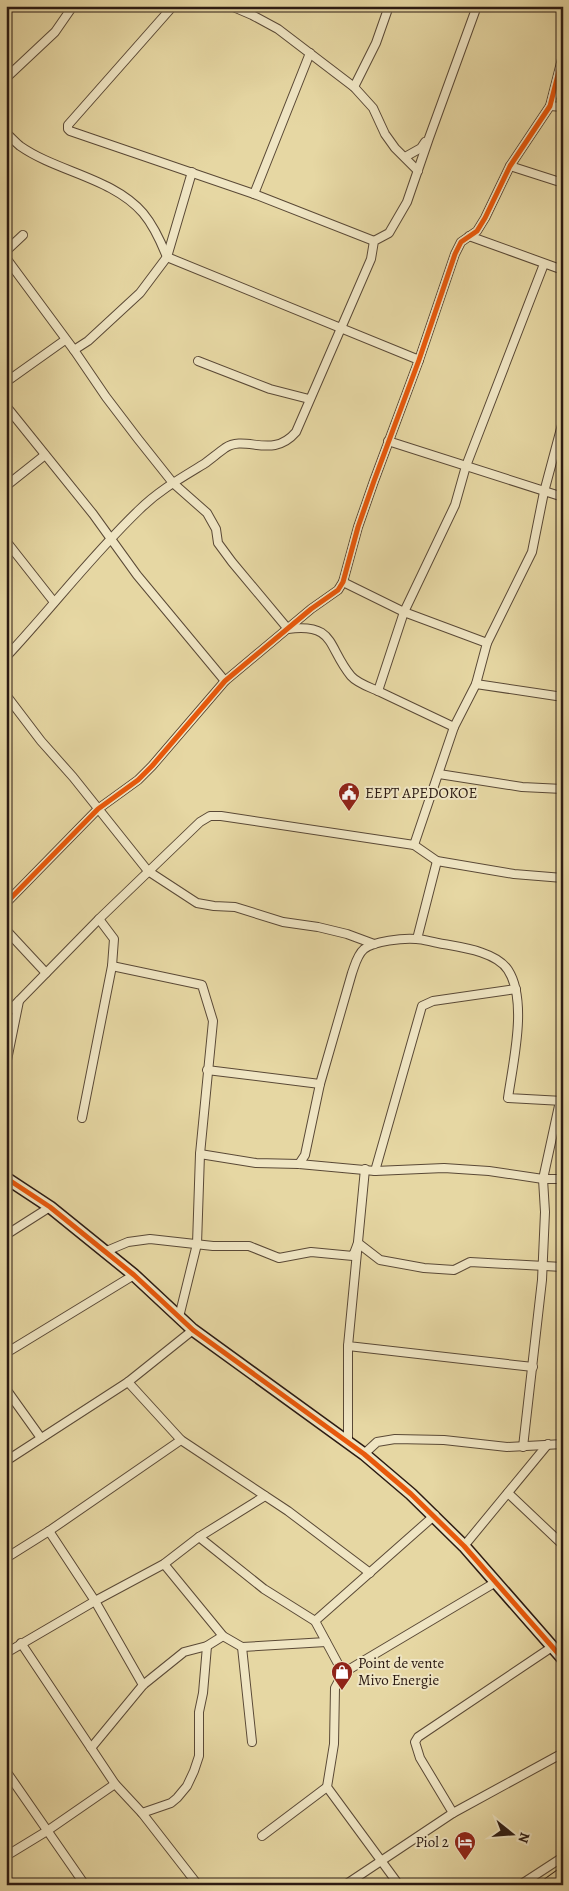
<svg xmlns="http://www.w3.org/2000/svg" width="569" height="1891" font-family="Alegreya,serif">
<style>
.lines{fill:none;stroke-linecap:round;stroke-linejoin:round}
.street-casing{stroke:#5a4936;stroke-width:10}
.secondary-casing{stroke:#2b1a12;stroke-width:14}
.highway-casing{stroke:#2b1a12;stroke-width:16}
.street{stroke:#efe5c3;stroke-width:8}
.secondary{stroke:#efe5c3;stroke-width:11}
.highway{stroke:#e6d7a3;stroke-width:14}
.cycleway-casing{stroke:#efe5c3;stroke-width:8}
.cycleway{stroke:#e8590c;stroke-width:5}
.labels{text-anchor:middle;stroke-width:4;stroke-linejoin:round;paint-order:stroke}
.poi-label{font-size:15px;fill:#2b1a12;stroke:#efe5c3;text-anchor:start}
</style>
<rect width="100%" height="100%" fill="#e6d7a3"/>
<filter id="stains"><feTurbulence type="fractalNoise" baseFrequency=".004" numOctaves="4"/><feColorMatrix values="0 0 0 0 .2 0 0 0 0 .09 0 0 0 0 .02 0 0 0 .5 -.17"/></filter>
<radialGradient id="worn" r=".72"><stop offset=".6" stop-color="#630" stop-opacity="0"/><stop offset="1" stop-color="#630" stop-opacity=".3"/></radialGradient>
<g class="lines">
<!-- street casing -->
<g class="street-casing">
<g id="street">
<polyline points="173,6 68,125 68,129 70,131 254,194 374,241"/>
<polyline points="231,6 252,15 278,29 354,87 373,108 385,134 395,148 418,171"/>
<polyline points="6,78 55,32 73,6"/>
<polyline points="354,87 376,43 389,6"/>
<polyline points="550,106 563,107"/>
<path d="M6,133C11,137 15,142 20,146C57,172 113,178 143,213C154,226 161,242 167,257L419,360"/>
<polyline points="405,157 421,148 425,142"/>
<polyline points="510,166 563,183"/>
<polyline points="254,194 310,53"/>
<polyline points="469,236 563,270"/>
<polyline points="6,251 23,235"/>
<path d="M6,258L74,350L106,397L138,439L173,483L207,513L216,529L218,543L232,562L288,629C336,623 327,647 351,676C357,683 369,687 378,691"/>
<polyline points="74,350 88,341 140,293 167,257 192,172"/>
<polyline points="198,361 270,389 309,399"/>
<polyline points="6,382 65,340"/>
<polyline points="6,406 93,514 137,575 225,681"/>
<polyline points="388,441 563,497"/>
<polyline points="6,486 45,455"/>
<polyline points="6,541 54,602"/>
<polyline points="343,582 404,612 487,643"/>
<path d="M6,657C51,609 91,556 139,510C158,491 181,478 204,464C211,459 218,453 225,448C246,434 272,460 296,432L371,259L374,241L389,233L407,202L429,138L477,6"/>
<polyline points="476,684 563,697"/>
<polyline points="6,695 41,741 73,777 148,871 197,903 214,906 235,907 283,922 318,927 347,934 374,944"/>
<polyline points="454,727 378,691 404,612 455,505 466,466 544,264"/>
<polyline points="439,774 522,787 563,789"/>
<polyline points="414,845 454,727 476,684 487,643 532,552 544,492 563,421"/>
<polyline points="6,903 98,809 138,780 152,766 225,681 311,609 338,590 343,582 358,527 374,481 419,360 455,254 461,242 477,231 485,218 510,166 550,106 563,55"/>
<polyline points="6,930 46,973"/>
<polyline points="417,939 437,861"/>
<polyline points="112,966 202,985 213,1021 200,1154 197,1244 179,1317"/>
<polyline points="6,1014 99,919 200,822 210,816 221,816 414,845 437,861 514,874 563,878"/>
<polyline points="6,1065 19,1001"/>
<polyline points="207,1070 320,1084"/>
<polyline points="82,1118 112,966 114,939 99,919"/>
<polyline points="200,1154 256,1163 299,1164 375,1171 444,1168 489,1171 543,1179 563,1179"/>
<path d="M299,1164L305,1155L320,1084L352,973C355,965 357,955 364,949C374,941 403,938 416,939C423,939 431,942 438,943C459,947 496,951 508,970C528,1001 513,1062 508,1098L563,1101"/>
<polyline points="365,1169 348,1346 533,1367"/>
<polyline points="375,1171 422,1006 433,1001 516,989"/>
<polyline points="6,1235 50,1207"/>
<polyline points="104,1252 128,1242 150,1239 213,1246 249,1246 279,1258 311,1252 353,1256 358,1243 380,1260 424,1268 454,1270 470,1262 563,1267"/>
<polyline points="348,1346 348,1443"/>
<polyline points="6,1353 134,1275"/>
<polyline points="128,1382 181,1440 288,1511 370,1573"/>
<polyline points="6,1389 41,1438"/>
<polyline points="523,1447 542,1280 545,1212 543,1179 560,1101"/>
<polyline points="364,1454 377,1442 395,1439 444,1440 507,1447 563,1444"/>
<polyline points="6,1461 128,1382 193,1330"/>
<polyline points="508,1493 563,1545"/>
<polyline points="49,1531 95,1601 143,1685"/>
<polyline points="199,1537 264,1589 315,1621 343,1673 335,1688 334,1744 327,1787 399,1885"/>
<polyline points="464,1546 548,1444"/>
<polyline points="6,1558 49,1531 181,1440"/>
<polyline points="164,1564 223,1636 242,1647 326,1642"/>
<polyline points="315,1621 435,1515"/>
<polyline points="21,1643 115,1784 142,1813 198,1885"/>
<polyline points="242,1647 252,1742"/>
<polyline points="6,1653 95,1601 164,1564 199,1537 265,1496"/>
<polyline points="343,1673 496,1582"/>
<polyline points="91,1748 143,1685 184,1652 207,1646 223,1636"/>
<polyline points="6,1771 85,1885"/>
<polyline points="142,1813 171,1803 177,1798 187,1786 194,1771 199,1756 199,1712 203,1693 207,1646"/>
<polyline points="453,1813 420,1758 415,1742 418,1737 552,1647"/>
<polyline points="262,1836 327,1787"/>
<polyline points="6,1856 47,1831 115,1784"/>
<polyline points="345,1885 453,1813 563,1753"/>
<polyline points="520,1885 563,1857"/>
</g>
</g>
<!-- secondary casing -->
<g class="secondary-casing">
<polyline id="secondary" points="6,1178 50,1207 134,1275 193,1330 364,1454 411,1494 464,1546 563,1659"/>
</g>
<!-- highway casing -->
<g class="highway-casing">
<polyline id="highway" points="549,1885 563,1875"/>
</g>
<!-- street -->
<use href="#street" class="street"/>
<!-- secondary -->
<use href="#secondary" class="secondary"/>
<!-- highway -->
<use href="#highway" class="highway"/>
<!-- cycleway casing -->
<g class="cycleway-casing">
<g id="cycleway">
<polyline points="6,903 98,809 138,780 152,766 225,681 311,609 338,590 343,582 358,527 374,481 419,360 455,254 461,242 477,231 485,218 510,166 550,106 563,55"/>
<polyline points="6,1178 50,1207 134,1275 193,1330 364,1454 411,1494 464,1546 563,1659"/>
</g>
</g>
<!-- cycleway -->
<use href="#cycleway" class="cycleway"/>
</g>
<!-- icons -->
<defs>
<g id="civic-pin" transform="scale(1.125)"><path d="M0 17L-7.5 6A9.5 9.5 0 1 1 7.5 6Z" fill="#8f2418" stroke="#efe5c3"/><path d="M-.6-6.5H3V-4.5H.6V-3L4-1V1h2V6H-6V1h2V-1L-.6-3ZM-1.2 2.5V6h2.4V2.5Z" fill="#fff"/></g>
<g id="shop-pin" transform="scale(1.125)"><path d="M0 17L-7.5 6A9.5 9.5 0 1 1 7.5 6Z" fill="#8f2418" stroke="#efe5c3"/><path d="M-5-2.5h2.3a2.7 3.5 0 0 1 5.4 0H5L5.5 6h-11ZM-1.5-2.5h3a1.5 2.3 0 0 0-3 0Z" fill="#fff"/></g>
<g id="hotel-pin" transform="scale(1.125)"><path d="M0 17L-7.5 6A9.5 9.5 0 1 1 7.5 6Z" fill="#8f2418" stroke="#efe5c3"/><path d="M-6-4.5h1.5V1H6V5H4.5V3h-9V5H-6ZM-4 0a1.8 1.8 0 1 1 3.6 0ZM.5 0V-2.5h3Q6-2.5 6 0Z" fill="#fff"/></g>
</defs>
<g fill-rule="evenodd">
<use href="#civic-pin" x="349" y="793"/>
<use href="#shop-pin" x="342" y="1672"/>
<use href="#hotel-pin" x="465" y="1842"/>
</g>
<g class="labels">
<!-- poi labels -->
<g class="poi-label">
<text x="365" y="798">EEPT APEDOKOE</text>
<text x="358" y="1668">Point de vente<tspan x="358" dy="17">Mivo Energie</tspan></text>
<text x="449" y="1847" text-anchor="end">Piol 2</text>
</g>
</g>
<!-- margin -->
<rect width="569" height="1891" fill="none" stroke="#e6d7a3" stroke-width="25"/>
<rect x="8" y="8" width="554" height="1876" fill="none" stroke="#2b1a12" stroke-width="2.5"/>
<rect x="12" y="12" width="544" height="1866" fill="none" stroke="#2b1a12"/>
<!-- north arrow -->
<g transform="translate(512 1834) rotate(107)" stroke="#efe5c3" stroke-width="4" paint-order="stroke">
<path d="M0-4L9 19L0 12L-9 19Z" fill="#2b1a12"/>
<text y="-8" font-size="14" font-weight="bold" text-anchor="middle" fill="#2b1a12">N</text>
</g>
<rect width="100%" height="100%" filter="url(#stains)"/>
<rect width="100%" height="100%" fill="url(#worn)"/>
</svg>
